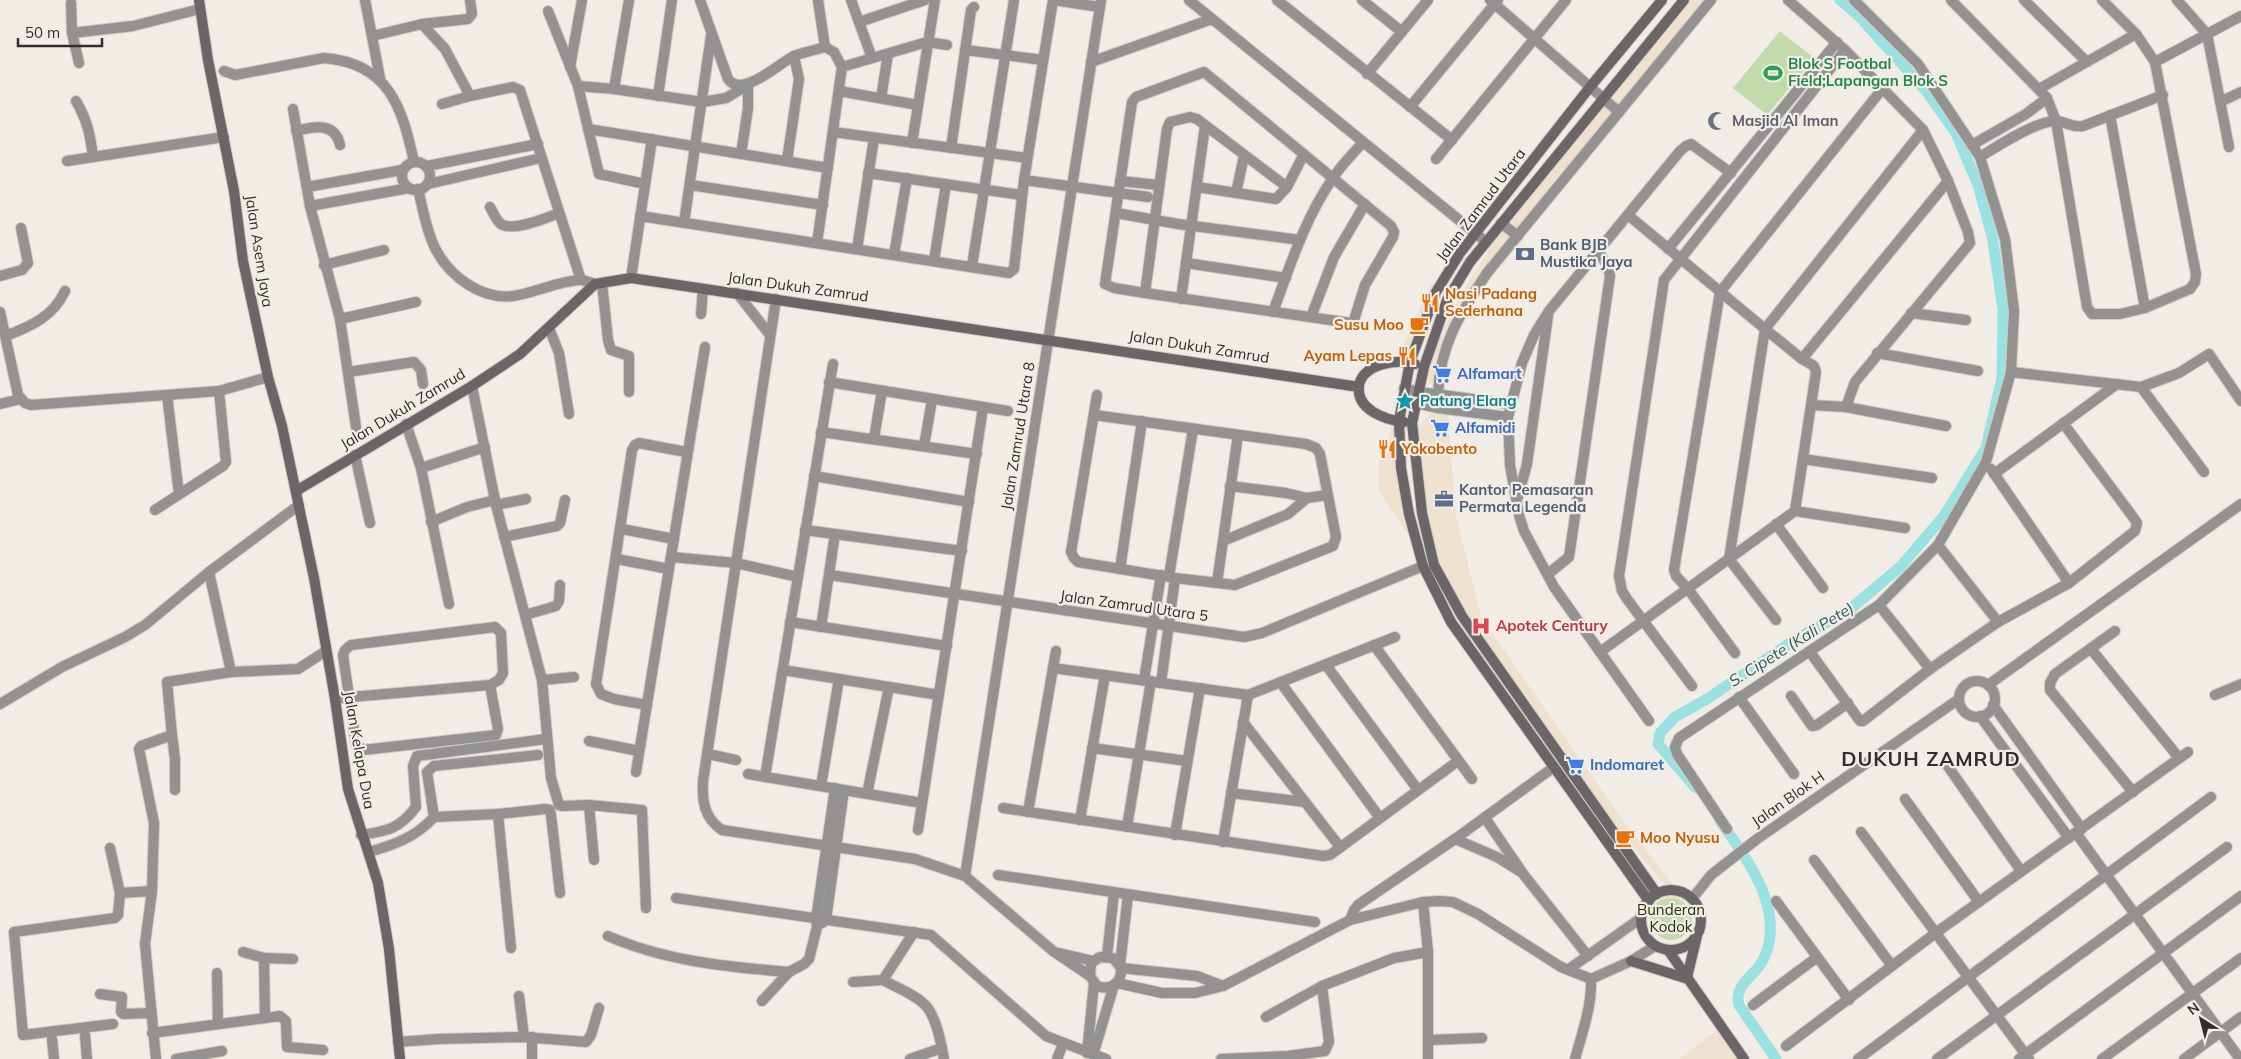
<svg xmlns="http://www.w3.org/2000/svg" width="2241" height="1059" font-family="Mulish,sans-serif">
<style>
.commercial{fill:#eee1cd}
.green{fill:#c3daab}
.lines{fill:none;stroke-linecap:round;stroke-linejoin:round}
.canal{stroke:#9ce1e2;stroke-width:11}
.street-casing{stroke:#cecac5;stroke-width:12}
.secondary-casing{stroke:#cecac5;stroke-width:12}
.street{stroke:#949191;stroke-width:10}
.secondary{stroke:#6a6566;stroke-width:10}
.labels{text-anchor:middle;stroke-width:4.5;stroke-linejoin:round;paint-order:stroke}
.leisure-label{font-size:15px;font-weight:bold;fill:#27864d;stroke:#f1ece6;text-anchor:start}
.worship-label{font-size:15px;font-weight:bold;fill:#5b616d;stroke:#f1ece6;text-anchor:start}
.street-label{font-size:15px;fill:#302e2c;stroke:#f1ece6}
.service-label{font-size:15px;font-weight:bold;fill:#4e5e75;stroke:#f1ece6;text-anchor:start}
.food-label{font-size:15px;font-weight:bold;fill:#c56008;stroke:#f1ece6;text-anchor:start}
.shop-label{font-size:15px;font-weight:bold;fill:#366cbe;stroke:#f1ece6;text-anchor:start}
.culture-label{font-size:15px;font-weight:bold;fill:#0d838f;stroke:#f1ece6;text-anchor:start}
.health-label{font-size:15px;font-weight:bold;fill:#be3a42;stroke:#f1ece6;text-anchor:start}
.park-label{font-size:15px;fill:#213501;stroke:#f1ece6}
.water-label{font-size:16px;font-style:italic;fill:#265e60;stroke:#f1ece6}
.district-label{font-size:20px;font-weight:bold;letter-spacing:1px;fill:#302e2c;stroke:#f1ece6}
</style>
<rect width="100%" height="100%" fill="#f1ece6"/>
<!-- commercial -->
<g class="commercial">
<polygon points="1686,0 1703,0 1490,273 1455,339 1444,370 1456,515 1481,617 1624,822 1686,901 1666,900 1655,904 1669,890 1492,678 1472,650 1462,616 1434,565 1410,429 1421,424 1430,414 1434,403 1434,390 1425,373 1458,298 1492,245 1572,141"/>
<polygon points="1431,283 1443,287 1409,366 1394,367"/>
<polygon points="1392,428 1395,430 1399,486 1410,537 1379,491 1379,461"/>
<polygon points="1717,1030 1741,1059 1680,1059"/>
</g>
<!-- green -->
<g class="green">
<polygon points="1780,31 1814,58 1767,115 1733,88"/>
<circle cx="1671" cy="919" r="21"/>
</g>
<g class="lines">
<!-- canal -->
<g class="canal">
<polyline points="1696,788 1658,744 1660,733 1675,717 1707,699 1796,639 1848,611 1900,567 1944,516 1986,448 2002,377 2003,309 1992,236 1978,185 1956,133 1927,92 1859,16 1840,0"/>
<path d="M1720,821C1748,860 1787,912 1763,960C1755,977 1733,984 1739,1005L1776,1059"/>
</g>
<!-- street casing -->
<g class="street-casing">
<g id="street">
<polyline points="365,0 380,78"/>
<path d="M700,0L728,79C742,99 779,63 794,56C804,52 815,50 825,47L834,52L842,67"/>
<polyline points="818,0 825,47"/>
<polyline points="851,0 872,58"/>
<polyline points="1053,0 1100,7"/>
<polyline points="1189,0 1486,242"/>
<polyline points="1277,0 1452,140"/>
<polyline points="1362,0 1402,32"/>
<polyline points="1490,0 1619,112"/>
<polyline points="1951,0 2047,98 2056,121 2087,307 2092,314 2120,314 2145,308 2190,289 2195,282 2196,274 2155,62 2136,34 2102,0"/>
<polyline points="2024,0 2087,62"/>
<polyline points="2177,0 2207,34 2229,147"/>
<polyline points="71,3 72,33 79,63"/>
<polyline points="548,11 578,86 599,174 645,184"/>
<polyline points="859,22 925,0"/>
<polyline points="422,24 445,49 470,96 513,87 520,90 581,280"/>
<polyline points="72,33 133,26 200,9"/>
<polyline points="372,36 422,24 468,19 472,14 470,0"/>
<polyline points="965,50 1043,60"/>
<polyline points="1845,50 1923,130 1948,181 1968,232 1970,243 1855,382 1846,407"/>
<polyline points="1091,62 1212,19"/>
<polyline points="2155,62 2241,16"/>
<polyline points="570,67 582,0"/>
<path d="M224,71L235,75L324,58C388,63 402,106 414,162"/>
<polygon points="1204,72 1391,226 1394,232 1393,237 1365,285 1354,320 1351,323 1145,293 1114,288 1105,284 1132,102 1136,97"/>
<polyline points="1367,74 1428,0"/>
<polyline points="578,86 614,89 702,102 726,98 748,85 748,108 741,154"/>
<polyline points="614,89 629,0"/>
<polyline points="2039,89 2136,34"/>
<polyline points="839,91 918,105"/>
<polyline points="658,96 672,0"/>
<polyline points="881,98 888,54"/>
<path d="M76,101C88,122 90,134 93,157"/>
<polyline points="2220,102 2241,92"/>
<polyline points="442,104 470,96"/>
<polyline points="1410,107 1498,0"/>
<polyline points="293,109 310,206 340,319 356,427"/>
<polyline points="2110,115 2145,308"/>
<polyline points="588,129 828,168"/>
<path d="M296,131C314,126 335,122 340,145"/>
<polyline points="833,132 1027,158"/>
<polyline points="912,143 935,0"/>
<polyline points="1972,145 2026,114 2047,98"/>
<polyline points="951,148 971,10 974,7"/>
<path d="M1980,157C1996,147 2039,119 2057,121C2067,122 2072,128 2083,126L2163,95"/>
<polyline points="1436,159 1566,0"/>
<polyline points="67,161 224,137"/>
<polyline points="787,161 799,79 794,56"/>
<circle cx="416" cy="176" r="14"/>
<polyline points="427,166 538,144"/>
<polyline points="868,173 1022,195"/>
<polyline points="1024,180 1148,197"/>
<polyline points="1120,181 1159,185"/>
<polyline points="428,184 541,158"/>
<polyline points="690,185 823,205"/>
<polyline points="307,187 402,170"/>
<polyline points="1197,187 1276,199 1287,187 1304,154"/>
<path d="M418,189C423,209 426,230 435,248C449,276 481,300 513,296C534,293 559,281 580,280C585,280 591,283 595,284"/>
<polyline points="1236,193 1244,156"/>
<polyline points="310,206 409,188"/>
<path d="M490,207C493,212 496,220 501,224C513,232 546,218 559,213"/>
<polyline points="1116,213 1178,224 1300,240"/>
<polyline points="1628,215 1765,329 1802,359 1814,366 1816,372 1795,511"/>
<polyline points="640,216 1009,273 1014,269 1024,180 1053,0"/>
<polyline points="684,223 711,36"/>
<polyline points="1501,223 1518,236"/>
<polyline points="817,243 842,67 927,42 947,45"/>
<polyline points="857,249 874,138"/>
<polyline points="1668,249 1837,42"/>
<polyline points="894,255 907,178"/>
<polyline points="934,261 946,184"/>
<polyline points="1186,263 1286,278"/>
<polyline points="324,265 384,250"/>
<polyline points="972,266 1014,0"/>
<polyline points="0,276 22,270 28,263 21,228"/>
<polyline points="631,278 652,139"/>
<polyline points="602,283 608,340 611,350 629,356 629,392"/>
<polyline points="737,293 770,335"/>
<polyline points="1145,293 1167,129 1170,122 1190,117 1197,119 1287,187"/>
<path d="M776,299L703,781C702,801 704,818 722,830L915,859L965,876L1053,951L1090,976L1097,986C1110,991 1122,983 1121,968L1113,958L1100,957L1091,963L1090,976"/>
<polyline points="1181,299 1205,126"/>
<polyline points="0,312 18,395 25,403 31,405 219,391"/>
<path d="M1273,312C1290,266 1305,218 1333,178C1341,165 1353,154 1363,142"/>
<polyline points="1911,313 1966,320"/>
<polyline points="701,314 703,289"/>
<polyline points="1311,317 1334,257 1365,204"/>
<polyline points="340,319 416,302"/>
<polyline points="549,328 559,353 569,414"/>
<path d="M6,336C31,326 53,317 65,291"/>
<polyline points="1877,353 1978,371"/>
<polyline points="1802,359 1948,181"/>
<polyline points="348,372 414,362 421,370 423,384"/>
<polyline points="2011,372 2141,387 2179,373 2209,354 2241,401"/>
<polyline points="829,382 1008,411"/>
<polyline points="472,386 496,505 542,680 551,778 559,805 562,806 589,805 642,810 646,908"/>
<polyline points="2141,387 2204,472"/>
<polyline points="1404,388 1419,392 1511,404"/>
<path d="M1438,394C1440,344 1460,314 1487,273L1711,0"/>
<polyline points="167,395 179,494"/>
<polyline points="1402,400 1438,408 1508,417"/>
<polyline points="0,404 21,399"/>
<polyline points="1811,405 1846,407 1946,426"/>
<polyline points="1094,415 1306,444 1316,448 1320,454 1336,537 1333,546 1235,585 1175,578 1078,562 1074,558 1071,552 1097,395"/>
<polyline points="406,424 421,468 449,604"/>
<polyline points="821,432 977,454"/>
<polyline points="874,438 882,391"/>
<polyline points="924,446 932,400"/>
<polyline points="355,455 370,523"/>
<polyline points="1803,459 1932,478"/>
<polyline points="421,468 485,447"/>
<polyline points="1991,469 2069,583"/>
<polyline points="1994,474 2117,384"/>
<polyline points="814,476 969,502"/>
<polyline points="1518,497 1527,464 1548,316"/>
<polyline points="1307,498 1327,495"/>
<polyline points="496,505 526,499"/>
<polyline points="155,510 223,466 226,462 219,391 268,377"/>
<polyline points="431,522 467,507 495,500"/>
<polyline points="1776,524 1823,588"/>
<polyline points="622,529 674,539"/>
<polyline points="805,530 962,551"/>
<polyline points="504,537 557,526 560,523 565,500"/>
<polyline points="1223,541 1288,514 1307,498 1286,493 1230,486"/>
<polyline points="1938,545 1998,622"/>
<polyline points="671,557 736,563 798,577"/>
<polyline points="617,559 669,569"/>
<polyline points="1120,569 1142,421"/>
<polyline points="209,572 231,672"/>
<polyline points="1548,574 1569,557 1610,276 1608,267 1599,252"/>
<polyline points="830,575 1244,637 1262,633 1423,566"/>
<polyline points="1169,576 1193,429"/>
<polyline points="1217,583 1238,435"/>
<polyline points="1879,605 1930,669"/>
<polyline points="525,615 556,606 559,601 560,585"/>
<polyline points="1776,620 1729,559 1765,329 1923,130"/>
<polyline points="790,622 947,646"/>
<polyline points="821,627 835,534"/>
<polyline points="2115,631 2055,674 2050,683 2050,690 2133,792"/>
<polyline points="1374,645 1472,779"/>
<polyline points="2091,649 2179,758"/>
<polyline points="1600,652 1795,511 1905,528"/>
<polyline points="1810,652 1860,721 1863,721 1930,669 1998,622 2069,583 2135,531 2137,523 2133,517 2063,423"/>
<polyline points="1735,653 1688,589 1676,576 1674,570 1720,292 1883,88"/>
<polyline points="1326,665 1418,790"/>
<polyline points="1053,668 1248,695 1395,637"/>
<polyline points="783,670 939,695"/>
<polyline points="542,680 574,677"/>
<polyline points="1144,680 1161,575"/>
<circle cx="1977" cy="699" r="18"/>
<polyline points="1161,683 1175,578"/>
<polyline points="1281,683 1380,818"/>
<polyline points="1988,685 2241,504"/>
<polyline points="1692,686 1627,599 1622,591 1619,576 1664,280 1845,50 1788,0"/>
<polyline points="2215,695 2241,684"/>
<polyline points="1791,696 1812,726 1817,725 1848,703"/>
<polyline points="1739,697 1794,774"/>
<polyline points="335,699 351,697 490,685 499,680 503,673 501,633 495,627 351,645 345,650 343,655 356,744 363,750 496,735 498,729 490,685"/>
<polyline points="0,704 62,667 125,637 145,625 209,572 299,505"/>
<polyline points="647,705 614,699 601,694 596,684 597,678 632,450 635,445 639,443 686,452"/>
<polyline points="1993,705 2082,829"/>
<polyline points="1980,716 2069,838"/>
<polyline points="1649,721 1554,587 1524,531 1519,515 1510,465 1508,417 1522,363 1534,335 1549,311 1680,151 1686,146 1691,144 1731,173"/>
<polyline points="1243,722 1340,847"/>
<polyline points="172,735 175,759 175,790"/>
<polyline points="589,741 639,751"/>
<polyline points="1092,748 1187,761"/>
<polyline points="708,754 736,760"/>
<polyline points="1947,765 2021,871"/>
<polyline points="636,772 705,347"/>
<polyline points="748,774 922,803"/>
<polyline points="765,777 833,364"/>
<polyline points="821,786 839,679"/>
<polyline points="1231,793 1305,802"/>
<polyline points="867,794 889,687"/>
<polyline points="1905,799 1979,902"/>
<polyline points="589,805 594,860"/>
<polyline points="1003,808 1323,856 1330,855 1458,761"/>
<polyline points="1028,812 1056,651"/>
<polyline points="498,814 511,948"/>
<polyline points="434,817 427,772 434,766 538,755"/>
<polyline points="1485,818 1524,875 1588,956"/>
<polyline points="1080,820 1105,675"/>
<polyline points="1127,827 1151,681"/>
<polyline points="1727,829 1677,754 1675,747 1679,738 1879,605 1938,545 1986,462 2011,372 2014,311 2005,239 1980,157 1918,64 1854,0"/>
<polyline points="918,830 983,408"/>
<polyline points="1861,832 2029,1059"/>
<polyline points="2076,833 2240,1059"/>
<path d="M361,835C388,831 399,829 416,807L413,766L417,756L546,739"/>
<polyline points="1175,835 1200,688"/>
<polyline points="1455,839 1497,857 1521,872"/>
<polyline points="1223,842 1248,695"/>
<polyline points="110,848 120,893 152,891"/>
<path d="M369,852C394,845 416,837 434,817L498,814L545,809L550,810L551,815L560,893"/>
<polyline points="1814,860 1892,966"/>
<polyline points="998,875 1315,922"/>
<polyline points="965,876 1101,0"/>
<polyline points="676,898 931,935 1046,1036 1106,1059"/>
<polyline points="1692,899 1711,875 1757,839 1959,699"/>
<polyline points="1776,901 1849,1000"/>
<polyline points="1423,902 1428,952 1428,1059"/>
<polyline points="1350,920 1354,910 1358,905 1455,839 1554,767"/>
<polyline points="822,923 826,920 844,790"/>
<path d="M914,932L883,980C897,988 917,995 927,1007C937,1020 941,1043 944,1059"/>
<path d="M608,936C665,961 727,967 789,972"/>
<polyline points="243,952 264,958 265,1018"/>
<polyline points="1059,953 1093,961"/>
<polyline points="1107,956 1114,893"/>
<polyline points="264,958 293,959"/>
<polyline points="1120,965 1128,895"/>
<polyline points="1121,968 1197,976 1223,986"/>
<polyline points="1569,969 1641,918"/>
<polyline points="217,973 218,1024"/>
<polyline points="853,982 883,980"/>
<polyline points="1117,983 1162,993 1195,993 1223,986 1350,920 1423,902 1439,901 1453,902 1478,914 1561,967 1591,979 1631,961 1655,946"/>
<polyline points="100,994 122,997 121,1012 123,1014 151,1013"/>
<polyline points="519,996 524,1037"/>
<polyline points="762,1001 789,972 804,964 809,959 817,927 816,919 835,788"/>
<polyline points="1753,1005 1816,958"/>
<polyline points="1266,1017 1322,986"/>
<polyline points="113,1024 23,1035 14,932 115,918 118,915 120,893"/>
<polyline points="152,1033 280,1016 286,1021 287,1047 323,1050"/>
<polyline points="85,1035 87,1059"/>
<polyline points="52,1039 54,1059"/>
<polyline points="1429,1040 1482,1038"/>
<polyline points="398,1042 438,1039 524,1037 586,1042 591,1035 599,1008"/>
<polyline points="1786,1046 1937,932 2188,752"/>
<polyline points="1087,1053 1094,983"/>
<polyline points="1093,1055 1114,985"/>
<polyline points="156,1059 145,944 152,891 154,823 139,749 141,746 172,735 167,682 231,672 298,669 326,651"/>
<polyline points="176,1059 222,1051"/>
<polyline points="532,1059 532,1037"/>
<polyline points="910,1059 942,1048"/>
<polyline points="1057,1059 1063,1044"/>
<polyline points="1221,1059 1288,1056 1325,1051 1329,1042 1322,986 1394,958 1428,952"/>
<path d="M1575,1059C1582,1033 1592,1007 1591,979"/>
<polyline points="1858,1059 2211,797"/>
<polyline points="1937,1059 2227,847"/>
<polyline points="2019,1059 2241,896"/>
<polyline points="2102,1059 2241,958"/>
<polyline points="2184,1059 2241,1017"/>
</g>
</g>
<!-- secondary casing -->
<g class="secondary-casing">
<g id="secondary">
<polyline points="199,0 208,60 234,191 243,261 268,377 282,426 314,578 335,699 348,789 378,883 389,949 400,1059"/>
<path d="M1404,422C1386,420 1356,410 1359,386C1362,364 1398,358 1415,364"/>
<polyline points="296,491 472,386 520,354 595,284 631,278 1359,387"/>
<circle cx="1671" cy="920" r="30"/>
<polyline points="1657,894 1462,616 1434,565 1422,513 1412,423 1424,367 1447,300 1470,262 1684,0"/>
<polyline points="1649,901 1451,622 1423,566 1409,514 1401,468 1399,421 1410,362 1436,292 1460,253 1590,87 1662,0"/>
<polyline points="1668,950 1744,1059"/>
<polyline points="1631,961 1688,979"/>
<polyline points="1687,977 1697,936"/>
</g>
</g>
<!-- street -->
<use href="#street" class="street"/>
<!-- secondary -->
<use href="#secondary" class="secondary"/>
</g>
<!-- icons -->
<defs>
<g id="stadium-bare" transform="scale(1.5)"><path d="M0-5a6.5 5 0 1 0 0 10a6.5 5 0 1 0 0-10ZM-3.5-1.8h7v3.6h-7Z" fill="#2e9e5b" stroke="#f1ece6" stroke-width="2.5" paint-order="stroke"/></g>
<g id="mosque-bare" transform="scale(1.5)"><path d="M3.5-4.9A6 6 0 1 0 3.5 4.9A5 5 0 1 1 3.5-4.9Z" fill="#6b7280" stroke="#f1ece6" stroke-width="2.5" paint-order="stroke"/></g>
<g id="bank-bare" transform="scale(1.5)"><path d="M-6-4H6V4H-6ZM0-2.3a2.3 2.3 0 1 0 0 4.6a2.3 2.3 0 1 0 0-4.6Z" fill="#5c6f8a" stroke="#f1ece6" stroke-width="2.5" paint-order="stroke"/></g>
<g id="restaurant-bare" transform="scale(1.5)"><path d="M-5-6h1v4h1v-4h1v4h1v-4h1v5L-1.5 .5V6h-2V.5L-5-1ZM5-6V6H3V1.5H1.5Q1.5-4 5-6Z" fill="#e8710a" stroke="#f1ece6" stroke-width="2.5" paint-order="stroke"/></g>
<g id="cafe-bare" transform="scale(1.5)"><path d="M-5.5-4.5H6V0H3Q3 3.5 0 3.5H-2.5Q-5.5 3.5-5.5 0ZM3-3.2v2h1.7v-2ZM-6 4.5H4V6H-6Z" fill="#e8710a" stroke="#f1ece6" stroke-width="2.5" paint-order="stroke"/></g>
<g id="supermarket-bare" transform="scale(1.5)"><path d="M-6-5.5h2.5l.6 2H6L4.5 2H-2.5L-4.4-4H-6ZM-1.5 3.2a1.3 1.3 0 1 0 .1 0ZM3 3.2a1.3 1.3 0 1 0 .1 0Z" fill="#3f7fe0" stroke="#f1ece6" stroke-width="2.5" paint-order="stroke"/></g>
<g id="sight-bare" transform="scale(1.5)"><path d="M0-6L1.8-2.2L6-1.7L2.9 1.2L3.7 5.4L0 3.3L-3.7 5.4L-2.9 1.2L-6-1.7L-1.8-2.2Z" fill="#0f9aa8" stroke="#f1ece6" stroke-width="2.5" paint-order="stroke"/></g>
<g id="office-bare" transform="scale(1.5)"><path d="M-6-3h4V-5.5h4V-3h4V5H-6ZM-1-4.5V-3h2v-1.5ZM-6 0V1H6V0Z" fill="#5c6f8a" stroke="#f1ece6" stroke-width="2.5" paint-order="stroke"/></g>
<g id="hospital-bare" transform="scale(1.5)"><path d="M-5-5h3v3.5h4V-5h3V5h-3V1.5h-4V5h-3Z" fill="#e0444e" stroke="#f1ece6" stroke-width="2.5" paint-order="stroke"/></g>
</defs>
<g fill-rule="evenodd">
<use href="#stadium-bare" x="1773" y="73"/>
<use href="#mosque-bare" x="1717" y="121"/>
<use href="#bank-bare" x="1525" y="254"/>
<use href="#restaurant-bare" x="1430" y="303"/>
<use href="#cafe-bare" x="1419" y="325"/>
<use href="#restaurant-bare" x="1407" y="356"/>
<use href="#supermarket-bare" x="1442" y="374"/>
<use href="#sight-bare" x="1405" y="401"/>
<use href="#supermarket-bare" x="1440" y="428"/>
<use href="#restaurant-bare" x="1387" y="449"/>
<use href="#office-bare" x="1444" y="499"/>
<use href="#hospital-bare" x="1481" y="626"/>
<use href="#supermarket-bare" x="1575" y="765"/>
<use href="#cafe-bare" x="1625" y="838"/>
</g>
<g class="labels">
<!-- leisure labels -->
<g class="leisure-label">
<text x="1788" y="69">Blok S Footbal<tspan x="1788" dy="17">Field;Lapangan Blok S</tspan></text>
</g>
<!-- worship labels -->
<g class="worship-label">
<text x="1732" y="126">Masjid Al Iman</text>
</g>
<!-- street labels -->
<g class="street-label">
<text transform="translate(1481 205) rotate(-53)" y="5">Jalan Zamrud Utara</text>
<text transform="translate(259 251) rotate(81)" y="5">Jalan Asem Jaya</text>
<text transform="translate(798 287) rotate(8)" y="5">Jalan Dukuh Zamrud</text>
<text transform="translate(1199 347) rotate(9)" y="5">Jalan Dukuh Zamrud</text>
<text transform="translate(403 409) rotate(-31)" y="5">Jalan Dukuh Zamrud</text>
<text transform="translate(1018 436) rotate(-81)" y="5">Jalan Zamrud Utara 8</text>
<text transform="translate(1134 606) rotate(8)" y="5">Jalan Zamrud Utara 5</text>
<text transform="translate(359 750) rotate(80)" y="5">Jalan Kelapa Dua</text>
<text transform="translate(1788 799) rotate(-35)" y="5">Jalan Blok H</text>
</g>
<!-- service labels -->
<g class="service-label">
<text x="1540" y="250">Bank BJB<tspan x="1540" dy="17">Mustika Jaya</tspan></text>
<text x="1459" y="495">Kantor Pemasaran<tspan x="1459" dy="17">Permata Legenda</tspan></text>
</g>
<!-- food labels -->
<g class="food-label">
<text x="1445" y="299">Nasi Padang<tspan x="1445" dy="17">Sederhana</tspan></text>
<text x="1404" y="330" text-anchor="end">Susu Moo</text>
<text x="1392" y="361" text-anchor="end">Ayam Lepas</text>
<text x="1402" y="454">Yokobento</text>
<text x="1640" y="843">Moo Nyusu</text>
</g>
<!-- shop labels -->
<g class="shop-label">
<text x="1457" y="379">Alfamart</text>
<text x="1455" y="433">Alfamidi</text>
<text x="1590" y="770">Indomaret</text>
</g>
<!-- culture labels -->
<g class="culture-label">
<text x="1420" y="406">Patung Elang</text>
</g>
<!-- health labels -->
<g class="health-label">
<text x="1496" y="631">Apotek Century</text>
</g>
<!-- park labels -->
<g class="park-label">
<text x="1671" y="915">Bunderan<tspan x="1671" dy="17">Kodok</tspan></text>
</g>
<!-- water labels -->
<g class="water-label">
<text transform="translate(1791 644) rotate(-32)" y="6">S. Cipete (Kali Pete)</text>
</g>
<!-- district labels -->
<g class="district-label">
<text x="1931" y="766">DUKUH ZAMRUD</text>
</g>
</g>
<!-- north arrow -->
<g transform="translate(2201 1019) rotate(324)" stroke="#f1ece6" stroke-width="4" paint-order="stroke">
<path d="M0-4L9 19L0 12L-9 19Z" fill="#302e2c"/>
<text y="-8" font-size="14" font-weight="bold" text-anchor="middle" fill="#302e2c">N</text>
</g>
<!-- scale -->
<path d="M18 38v8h84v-8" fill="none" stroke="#302e2c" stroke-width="2.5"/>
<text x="25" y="38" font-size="15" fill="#302e2c" stroke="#f1ece6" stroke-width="4" paint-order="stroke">50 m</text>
</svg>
